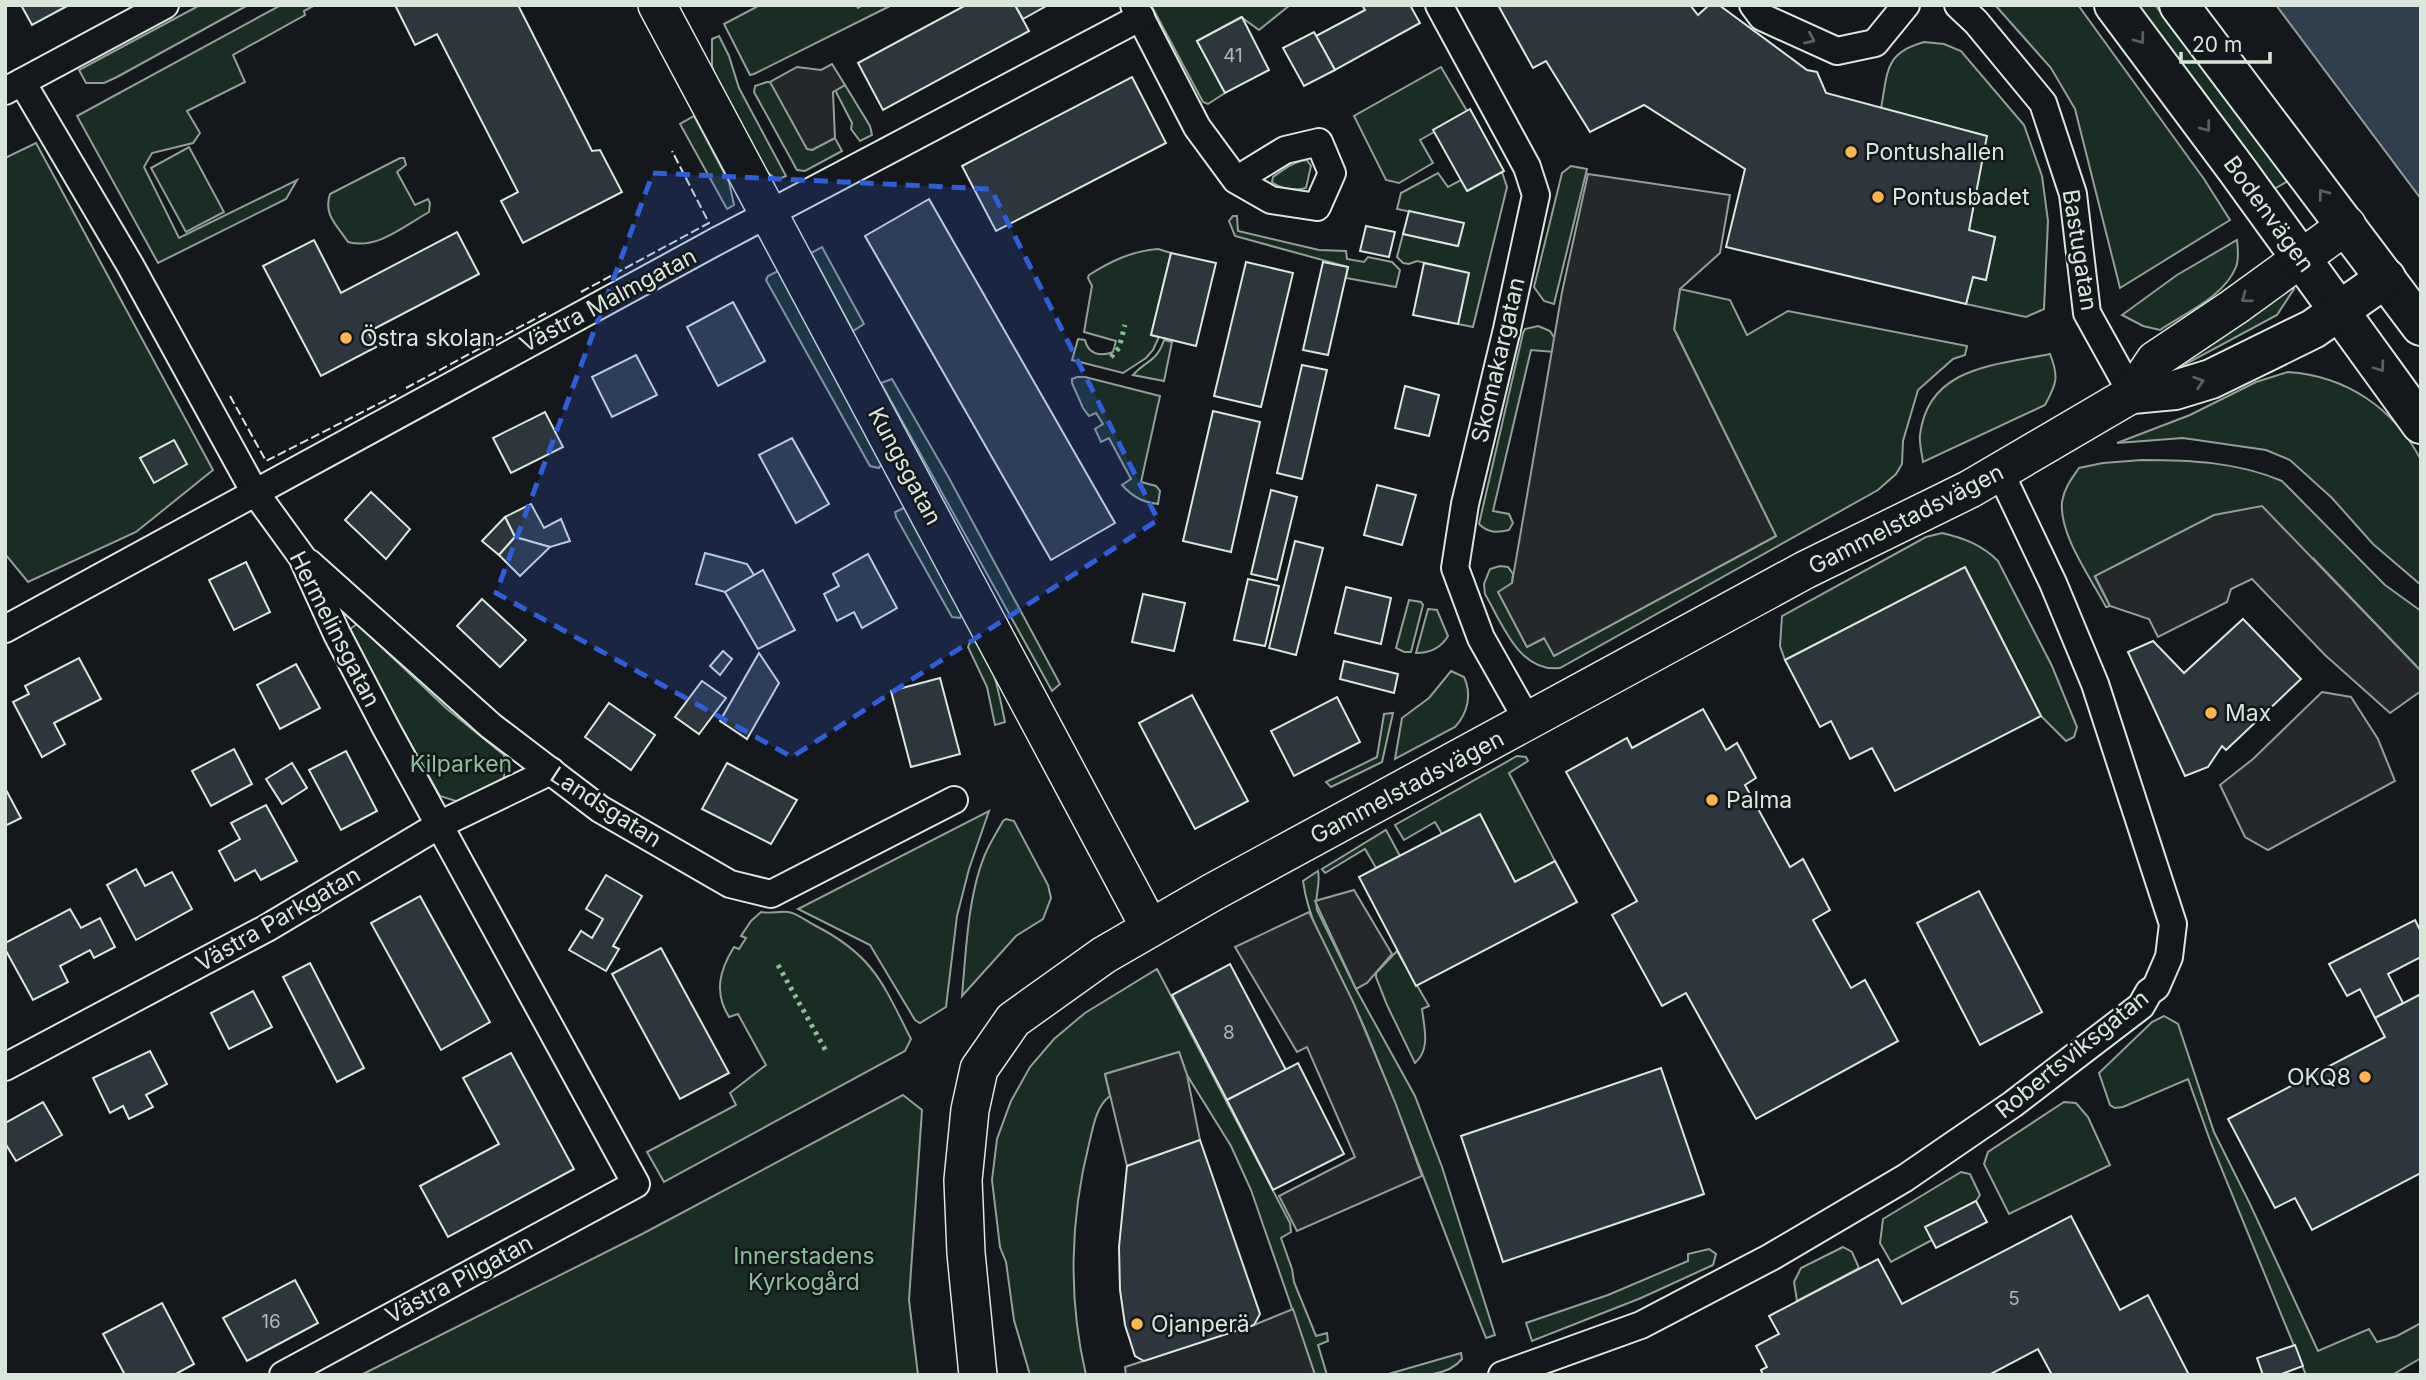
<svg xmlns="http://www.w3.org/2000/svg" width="2426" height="1380" font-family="Inter,sans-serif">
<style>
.green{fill:#1a2d24;stroke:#939e99;stroke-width:2}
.parking{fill:#24282b;stroke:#939e99;stroke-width:2}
.water{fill:#2f3f4d;stroke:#939e99;stroke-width:2}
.building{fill:#2c363c;stroke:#d8e6dc;stroke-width:2}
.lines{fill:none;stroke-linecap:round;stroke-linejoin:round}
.street-casing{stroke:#d8e6dc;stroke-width:30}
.secondary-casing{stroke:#d8e6dc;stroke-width:40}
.primary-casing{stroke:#d8e6dc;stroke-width:42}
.street{stroke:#14181c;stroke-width:26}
.secondary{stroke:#14181c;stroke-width:37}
.primary{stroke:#14181c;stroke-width:38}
.hedge{stroke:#8ac095;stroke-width:5;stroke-dasharray:3.5 5;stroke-linecap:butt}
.fence{stroke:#d8e6dc;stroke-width:2;stroke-dasharray:9 3.5;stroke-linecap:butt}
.oneway{stroke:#59605f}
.marked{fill:#305dd8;fill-opacity:0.2;stroke:#305dd8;stroke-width:5;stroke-dasharray:14 9;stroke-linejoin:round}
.poi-dot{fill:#ffb74d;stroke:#14181c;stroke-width:2.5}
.labels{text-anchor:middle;stroke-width:5;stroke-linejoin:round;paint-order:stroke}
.number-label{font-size:19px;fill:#adbab4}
.poi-label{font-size:23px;fill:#d8e6dc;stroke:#14181c;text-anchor:start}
.street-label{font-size:23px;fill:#d8e6dc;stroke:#14181c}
.park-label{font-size:23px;fill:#8ac095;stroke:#14181c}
</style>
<rect width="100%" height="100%" fill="#14181c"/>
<!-- green -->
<g class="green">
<polygon points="200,5 248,5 117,77 104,83 86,83 79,70"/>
<polygon points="281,5 315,5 304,11 305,15 233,55 245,82 187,111 200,133 193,143 152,153 144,167 179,238 297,180 286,199 158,263 77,116"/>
<polygon points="760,5 856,5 858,8 863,5 892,5 754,74 750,75 724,24"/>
<polygon points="1151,5 1290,5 1259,30 1241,17 1197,41 1225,93 1208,104 1203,102"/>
<polygon points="1995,5 2078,5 2204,179 2230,220 2120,288 2075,109 2051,68"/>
<polygon points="2136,5 2155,5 2290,180 2272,190 2206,95"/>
<polygon points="719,36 729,56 739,88 786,176 777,180 766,171 719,87 712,66 712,39"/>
<path d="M1924,42L1944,44L1961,51L2024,125L2042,176L2048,221L2044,309L2026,317L1966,304L1973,277L1986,280L1995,238L1969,230L1986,136L1881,108C1888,72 1884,53 1924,42Z"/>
<polygon points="1441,67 1467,111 1434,130 1434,132 1420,140 1433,163 1399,183 1386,180 1354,116"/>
<polygon points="767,82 770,82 812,150 835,138 842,151 805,171 797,170 754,92 755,86"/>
<polygon points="845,85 870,126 872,135 860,141 851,129 852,123 835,90"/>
<polygon points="694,116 729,182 734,205 727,209 680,124"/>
<polygon points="36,143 213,470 136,532 28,582 5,554 5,158"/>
<polygon points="189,147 224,212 186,232 151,168"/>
<path d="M400,158H404L406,165L397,172L415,205L428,199L430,203L429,212C404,226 377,250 348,242C337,225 323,215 330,194Z"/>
<path d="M1307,160L1311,166L1306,188C1297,191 1279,189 1272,182L1273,177C1283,170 1294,161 1307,160Z"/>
<polygon points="1571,166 1587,169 1554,304 1544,301 1534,287 1562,173"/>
<polygon points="1502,172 1507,187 1473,327 1458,324 1469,273 1417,261 1409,264 1403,263 1397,257 1403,234 1458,246 1463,223 1397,209 1401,193 1438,173 1448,187 1461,180 1468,191"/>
<polygon points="1233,216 1237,216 1238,231 1319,250 1346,251 1347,259 1364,262 1368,257 1392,262 1400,270 1396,287 1346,278 1348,267 1235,236 1229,221"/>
<path d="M2237,240C2238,248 2239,259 2236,267C2224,297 2185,313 2160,330L2143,326L2122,315L2177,275Z"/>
<polygon points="822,247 864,324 853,331 811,253"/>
<path d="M1158,249L1171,253L1151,335L1159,337L1153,350L1146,358L1123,373L1072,360L1078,339L1085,340C1088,354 1100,357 1113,352L1116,341L1084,332L1092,286L1088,278L1089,275C1111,261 1132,251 1158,249Z"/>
<polygon points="778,271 882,463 879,468 870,466 766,280 768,276"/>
<polygon points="2287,287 2294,289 2277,315 2173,371 2171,367"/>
<path d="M1680,289L1730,300L1747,335L1788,311L1967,346L1965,355L1953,359L1918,390L1903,441L1902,464L1896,474L1878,490L1560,668C1519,673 1502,623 1485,594L1484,584L1490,569L1500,566L1508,567L1513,574L1512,583L1499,593L1527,647L1545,638L1554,656L1776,536L1674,329Z"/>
<path d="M1538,326L1550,331L1555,339L1554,352L1531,350L1493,511L1509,514L1513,523L1509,530C1497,533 1488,533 1479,524L1523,333L1525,329Z"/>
<path d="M1164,340L1172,342L1164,381L1133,375C1146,360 1157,362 1164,340Z"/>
<path d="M2050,354C2059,377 2057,383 2045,405L1923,462C1922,454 1919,443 1920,435C1928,366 1997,365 2050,354Z"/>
<path d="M2288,372C2346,376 2394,408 2421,460V585L2373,544L2332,498L2290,460L2266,450L2183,438L2117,443L2190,415L2256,382Z"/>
<path d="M1077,377H1085L1160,396L1141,482L1156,486L1160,491L1158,504C1142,502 1133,497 1122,485L1131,479L1109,438L1101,442L1095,429L1103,424L1096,413L1089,416L1083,408L1072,383V379Z"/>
<polygon points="892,379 949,478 1060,684 1052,691 881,383"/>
<path d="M2142,460C2190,460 2238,462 2282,481L2385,585L2421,611V671L2313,558L2095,577L2110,606L2106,607C2091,578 2059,535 2062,502C2064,488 2072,478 2079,468L2103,463Z"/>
<polygon points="904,508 907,510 962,613 960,618 952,617 896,517 895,512"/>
<path d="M1942,533C1964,538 1982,545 1998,561L2052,666L2077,727L2074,737L2066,741L2041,716L1965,567L1785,660L1780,646L1782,616L1926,537Z"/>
<polygon points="1409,600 1421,602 1423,605 1411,652 1404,652 1396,648"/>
<path d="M1428,609L1437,610L1448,636C1441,648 1429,653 1416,653Z"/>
<polygon points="357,624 446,708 504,755 504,778 459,802 440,796 391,709 350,629"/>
<path d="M974,641C993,654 1000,699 1005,722L995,725L987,687L968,647L970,642Z"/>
<path d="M1451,671L1464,677C1472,694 1468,713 1455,727L1395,759L1402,718L1429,698Z"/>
<polygon points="1393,713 1382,762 1331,787 1326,782 1377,757 1384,714"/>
<polygon points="1517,756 1526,757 1528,761 1509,773 1555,861 1515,882 1480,814 1442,834 1435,822 1404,840 1395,825"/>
<polygon points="989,811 969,869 957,916 946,1007 920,1023 915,1020 870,945 798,909"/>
<path d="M1006,819L1014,821L1048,885L1051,898L1043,919L1016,936L962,996C966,951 968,891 987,850C992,840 998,830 1003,821Z"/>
<polygon points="1386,830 1400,856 1376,868 1365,849 1325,873 1322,869"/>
<path d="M1318,871C1321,885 1314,897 1317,910L1356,989L1415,1096L1442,1167L1495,1335L1486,1338C1445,1235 1407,1131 1365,1029C1344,980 1310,933 1303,881Z"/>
<path d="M761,912C770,914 779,911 788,912C797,913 808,922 816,926C874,956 883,984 911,1039L905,1051L664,1182L647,1152L736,1105L730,1093L766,1065L738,1014L729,1017C714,993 719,971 734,947L739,949L746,938L741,936L751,921Z"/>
<path d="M1397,951L1429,1006L1422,1009C1424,1027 1431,1049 1415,1063L1387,1005L1376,977V973Z"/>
<path d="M1157,969L1290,1223L1291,1232L1281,1238L1292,1269L1294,1282L1316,1336L1327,1333L1328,1341L1318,1345L1327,1375H1315L1251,1190L1231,1146L1187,1075L1179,1052L1105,1074L1110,1096C1096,1106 1093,1128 1089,1144C1070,1219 1068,1299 1086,1375H1030L1014,1320L1006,1262L1000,1247L992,1180L997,1139L1011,1101L1030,1067L1054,1039L1085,1013Z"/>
<polygon points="2164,1016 2178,1024 2214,1132 2250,1204 2318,1351 2369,1329 2377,1342 2397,1336 2421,1323 2421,1358 2392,1375 2306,1375 2211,1143 2188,1079 2123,1107 2115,1108 2110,1105 2099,1073 2152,1022"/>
<polygon points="903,1095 922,1110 909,1300 918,1375 361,1375 644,1233"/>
<polygon points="2064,1102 2076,1103 2088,1117 2110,1165 2009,1214 1984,1164 1988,1152"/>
<polygon points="1961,1172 1970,1174 1980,1195 1976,1201 1926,1227 1932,1240 1891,1262 1880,1243 1883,1219"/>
<polygon points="1843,1247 1852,1252 1859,1268 1797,1301 1794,1282 1801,1268"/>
<polygon points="1709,1249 1716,1254 1713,1265 1641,1298 1532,1341 1526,1323 1608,1295 1688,1261 1688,1254"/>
<path d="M1461,1353L1462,1359C1445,1380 1409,1375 1385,1375Z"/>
</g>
<!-- parking -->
<g class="parking">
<polygon points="832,64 845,85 833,92 835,138 812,150 807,149 770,82 797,67 821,70"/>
<polygon points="1588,174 1730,195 1720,253 1680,289 1674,329 1776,536 1554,656 1544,638 1527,647 1498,592 1512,583 1562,292"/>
<polygon points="2262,506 2421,671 2421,691 2390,713 2325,655 2252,579 2231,589 2227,602 2158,637 2149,619 2110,606 2095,576 2214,515"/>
<polygon points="2322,692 2351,697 2378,739 2395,781 2268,850 2245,837 2220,785 2253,759"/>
<polygon points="1354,890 1392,954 1367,983 1356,989 1315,901"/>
<polygon points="1309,912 1354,1004 1395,1102 1422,1176 1297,1231 1279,1196 1355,1157 1307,1047 1297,1052 1235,947"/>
<polygon points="1179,1052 1187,1075 1200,1140 1127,1166 1105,1074"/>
<polygon points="1293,1309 1315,1375 1126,1375 1125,1367 1254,1325"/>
</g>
<!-- water -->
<polygon class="water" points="2276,5 2421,5 2421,199"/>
<!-- building -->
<g class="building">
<polygon points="21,5 69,5 32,25"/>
<polygon points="395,5 518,5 592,151 600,150 622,192 523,243 501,201 518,192 437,34 415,45"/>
<polygon points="966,5 1015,5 1029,31 883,110 858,63"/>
<polygon points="1015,5 1048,5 1023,19"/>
<polygon points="1362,5 1410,5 1420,23 1335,70 1316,36 1365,10"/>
<polygon points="1498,5 1690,5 1698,15 1709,5 1719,5 1807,70 1817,72 1826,93 1987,136 1969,230 1995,237 1986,280 1973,277 1966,304 1726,247 1745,169 1644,105 1590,132 1546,61 1533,68"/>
<polygon points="1242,17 1269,70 1225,93 1197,41"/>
<polygon points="1314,32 1335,70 1304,86 1283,48"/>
<polygon points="1132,77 1166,143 996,231 962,166"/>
<polygon points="1470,109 1504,171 1467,191 1433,130"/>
<polygon points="929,199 1115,523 1051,560 865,236"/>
<polygon points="1409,211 1464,223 1458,246 1403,234"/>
<polygon points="1366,226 1395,232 1389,257 1360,251"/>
<polygon points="457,232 479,274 368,332 376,347 321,376 263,266 314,240 341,293"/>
<polygon points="1171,253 1216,263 1196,346 1151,335"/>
<polygon points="1246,262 1293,273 1261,407 1214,396"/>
<polygon points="1323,262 1348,267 1328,355 1303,350"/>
<polygon points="1424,263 1469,273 1458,324 1413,315"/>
<polygon points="733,302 765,361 718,386 687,327"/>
<polygon points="636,355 657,395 612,417 592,377"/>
<polygon points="1302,365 1327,370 1302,479 1277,473"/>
<polygon points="1405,386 1439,395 1429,436 1395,428"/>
<polygon points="1213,411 1260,422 1231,552 1183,541"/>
<polygon points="545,412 563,447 511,473 493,438"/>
<polygon points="792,438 829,504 796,523 759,455"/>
<polygon points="174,440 187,464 154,483 140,458"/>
<polygon points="1377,485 1416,495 1402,545 1364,535"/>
<polygon points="1271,490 1297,497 1277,580 1251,574"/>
<polygon points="371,492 410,529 386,559 345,520"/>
<polygon points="531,504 544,528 561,519 570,541 550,547 515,537 505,517"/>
<polygon points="505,517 515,537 499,555 482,541"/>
<polygon points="515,537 550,547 520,576 499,555"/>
<polygon points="1295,541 1323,548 1296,655 1269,648"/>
<polygon points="705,553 747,564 754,575 725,592 696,584"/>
<polygon points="868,554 897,608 862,628 854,612 837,621 824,594 839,586 833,574"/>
<polygon points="246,562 270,612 234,630 209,580"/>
<polygon points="1965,567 2041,716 1895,791 1872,748 1850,759 1831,721 1820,727 1785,660"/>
<polygon points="763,570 795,630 758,649 725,592"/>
<polygon points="1248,579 1279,586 1265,646 1234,640"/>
<polygon points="1346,587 1391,598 1381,644 1335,633"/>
<polygon points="1143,594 1185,603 1174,651 1132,642"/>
<polygon points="482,599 526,640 500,667 457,626"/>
<polygon points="2243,619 2301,679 2226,750 2222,746 2208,767 2185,776 2128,652 2153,641 2184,673"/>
<polygon points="723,651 732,659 720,675 710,666"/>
<polygon points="759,653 779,683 747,739 720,721"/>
<polygon points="79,658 101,699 54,723 65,744 42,757 13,702 29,694 25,686"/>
<polygon points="1344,661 1398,674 1394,693 1340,679"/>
<polygon points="296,664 320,708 280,729 257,685"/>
<polygon points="940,678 960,754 911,767 891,691"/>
<polygon points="702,681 726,698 699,734 675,717"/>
<polygon points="1192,695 1248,801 1195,829 1139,723"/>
<polygon points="1337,697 1360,742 1294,776 1271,731"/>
<polygon points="609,703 655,735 631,770 585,737"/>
<polygon points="1703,709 1726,750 1737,743 1756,778 1745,785 1790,867 1803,859 1830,910 1813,920 1851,988 1865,980 1898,1041 1756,1119 1686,993 1662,1006 1612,915 1637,901 1566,772 1627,738 1632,748"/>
<polygon points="234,749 252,784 211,806 192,771"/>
<polygon points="346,751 377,811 341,830 309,770"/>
<polygon points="292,763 307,788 282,804 266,779"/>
<polygon points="727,763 797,800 771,844 702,809"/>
<polygon points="5,788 21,818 5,826"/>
<polygon points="266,805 297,861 261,880 255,870 235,881 219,851 240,839 231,823"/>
<polygon points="1480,814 1515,882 1555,861 1577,902 1416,986 1359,877"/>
<polygon points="136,869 145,886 172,872 192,909 136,940 107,885"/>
<polygon points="606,875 642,896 613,946 619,949 606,971 569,950 581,931 592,938 603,919 586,909"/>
<polygon points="1979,891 2042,1012 1980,1045 1917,923"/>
<polygon points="420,896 490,1022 441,1050 371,923"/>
<polygon points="70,909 81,928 100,918 115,947 94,958 90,950 60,966 68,982 33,1000 5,949 5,943"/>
<polygon points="2415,920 2421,932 2421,957 2388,974 2403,1003 2375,1018 2360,989 2347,996 2329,964"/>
<polygon points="661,948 729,1073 680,1099 612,974"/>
<polygon points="310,963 364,1068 337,1082 283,977"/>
<polygon points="1230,964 1286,1070 1227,1100 1172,995"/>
<polygon points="253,991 272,1027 229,1049 211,1013"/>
<polygon points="2421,994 2421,1173 2312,1230 2295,1198 2275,1208 2228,1119 2385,1037 2375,1018"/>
<polygon points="150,1051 167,1084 146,1095 153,1107 129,1119 123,1106 110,1113 93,1078"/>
<polygon points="511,1053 574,1169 448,1237 420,1186 499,1144 463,1078"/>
<polygon points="1298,1063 1344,1154 1273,1190 1227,1100"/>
<polygon points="1661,1068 1704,1194 1503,1262 1461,1136"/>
<polygon points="43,1102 62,1135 16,1161 5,1143 5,1123"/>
<polygon points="1200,1140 1260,1314 1254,1325 1144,1361 1135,1356 1125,1325 1120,1290 1119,1247 1127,1166"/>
<polygon points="1976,1201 1987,1222 1936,1248 1925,1227"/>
<polygon points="2071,1216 2120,1310 2148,1295 2189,1375 2052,1375 2038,1349 1989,1375 1763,1375 1761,1370 1767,1367 1756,1346 1779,1334 1769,1316 1878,1259 1902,1304"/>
<polygon points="295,1280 318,1323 247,1361 223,1318"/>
<polygon points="162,1303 194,1364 174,1375 125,1375 103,1334"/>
<polygon points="2295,1345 2303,1366 2279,1375 2263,1375 2257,1358"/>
</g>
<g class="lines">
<!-- street casing -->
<g class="street-casing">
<g id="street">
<polyline points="1134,5 1197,127 1236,180 1271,200 1317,207 1332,173 1319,142 1285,150 1236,180"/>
<polyline points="1439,5 1527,167 1536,195 1507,329 1465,504 1455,568 1481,638 1528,721"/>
<polyline points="1753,5 1762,17 1837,51 1875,43 1906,5"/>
<polyline points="1958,5 1976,22 2043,103 2073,194 2087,313 2132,394"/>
<polyline points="22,82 130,265 254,491 302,557 337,634 386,728 636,1184 283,1375"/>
<polyline points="5,91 165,5"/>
<polyline points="309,563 491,726 600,809 730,884 771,894 954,800"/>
<polyline points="5,629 717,241 1141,17"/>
<polyline points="5,1067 267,928 441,824 551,771"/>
<polyline points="1502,1375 1641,1325 1771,1257 1905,1178 2013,1104 2141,1006 2149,992 2156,987 2169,957 2173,924 2095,684 2053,583 2000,472"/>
</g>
</g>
<!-- secondary casing -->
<g class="secondary-casing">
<g id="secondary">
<polyline points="657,5 1150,928"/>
<polyline points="978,1375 966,1253 963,1180 970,1110 979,1069 1013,1020 1104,955 1213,892 1805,570 1970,489 2132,394 2155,360 2234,307 2347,225"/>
</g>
</g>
<!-- primary casing -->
<g class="primary-casing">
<g id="primary">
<polyline points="2114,5 2237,170 2421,424"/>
<polyline points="2179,5 2421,326"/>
<polyline points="2132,394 2175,390 2211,379 2313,329 2386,278"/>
</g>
</g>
<!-- street -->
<use href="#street" class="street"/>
<!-- secondary -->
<use href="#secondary" class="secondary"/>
<!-- primary -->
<use href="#primary" class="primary"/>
<!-- hedge -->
<g class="hedge">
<polyline points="1111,357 1119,348 1125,325"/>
<polyline points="778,965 826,1051"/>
</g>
<!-- fence -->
<g class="fence">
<polyline points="581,292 709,223 672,151"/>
<polyline points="406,388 546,313"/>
<polyline points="230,396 266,461 396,395"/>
</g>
</g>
<!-- one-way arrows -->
<defs><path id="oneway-chevron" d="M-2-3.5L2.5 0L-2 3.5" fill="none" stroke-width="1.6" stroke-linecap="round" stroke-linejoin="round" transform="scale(1.75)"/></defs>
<g class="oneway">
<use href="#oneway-chevron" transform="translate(1810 39) rotate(24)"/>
<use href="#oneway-chevron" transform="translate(2140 39) rotate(53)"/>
<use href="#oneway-chevron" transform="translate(2206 127) rotate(53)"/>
<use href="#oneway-chevron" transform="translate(2323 194) rotate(-127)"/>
<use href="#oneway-chevron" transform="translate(2246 298) rotate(143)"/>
<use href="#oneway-chevron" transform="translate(2380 367) rotate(54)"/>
<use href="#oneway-chevron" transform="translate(2199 382) rotate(-18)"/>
</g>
<!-- marked area -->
<path class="marked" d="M653,173L991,189L1158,520L792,757L496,593Z"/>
<!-- markers -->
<g class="poi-dot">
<circle cx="1851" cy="152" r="7"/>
<circle cx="1878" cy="197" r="7"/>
<circle cx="346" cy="338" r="7"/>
<circle cx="2211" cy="713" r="7"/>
<circle cx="1712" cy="800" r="7"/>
<circle cx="2365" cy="1077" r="7"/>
<circle cx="1137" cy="1324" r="7"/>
</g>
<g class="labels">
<!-- number labels -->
<g class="number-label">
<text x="1233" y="62">41</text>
<text x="1229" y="1039">8</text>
<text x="2014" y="1305">5</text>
<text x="271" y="1328">16</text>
</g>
<!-- poi labels -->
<g class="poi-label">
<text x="1865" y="160">Pontushallen</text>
<text x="1892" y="205">Pontusbadet</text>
<text x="360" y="346">Östra skolan</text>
<text x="2225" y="721">Max</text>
<text x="1726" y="808">Palma</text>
<text x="2351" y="1085" text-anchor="end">OKQ8</text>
<text x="1151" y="1332">Ojanperä</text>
</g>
<!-- street labels -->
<g class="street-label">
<text transform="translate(2269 214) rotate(54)" y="8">Bodenvägen</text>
<text transform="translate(2080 250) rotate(81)" y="8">Bastugatan</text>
<text transform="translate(608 300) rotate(-28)" y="8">Västra Malmgatan</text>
<text transform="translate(1498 360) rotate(-77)" y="8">Skomakargatan</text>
<text transform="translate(905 466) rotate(62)" y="8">Kungsgatan</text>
<text transform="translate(1906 519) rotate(-27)" y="8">Gammelstadsvägen</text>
<text transform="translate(335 629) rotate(63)" y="8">Hermelinsgatan</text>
<text transform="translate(1407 787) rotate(-28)" y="8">Gammelstadsvägen</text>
<text transform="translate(606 807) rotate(33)" y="8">Landsgatan</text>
<text transform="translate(278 919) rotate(-30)" y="8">Västra Parkgatan</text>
<text transform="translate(2072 1054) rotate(-39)" y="8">Robertsviksgatan</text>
<text transform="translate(459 1279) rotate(-28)" y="8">Västra Pilgatan</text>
</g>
<!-- park labels -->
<g class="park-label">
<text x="461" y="772">Kilparken</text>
<text x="804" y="1264">Innerstadens<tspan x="804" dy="26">Kyrkogård</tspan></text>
</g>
</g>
<!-- border -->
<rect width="2426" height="1380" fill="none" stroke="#d8e6dc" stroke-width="14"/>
<!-- scale -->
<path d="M2181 52v10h89v-10" fill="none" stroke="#d8e6dc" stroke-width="3.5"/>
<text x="2192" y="52" font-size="21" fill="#d8e6dc" stroke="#14181c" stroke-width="5" paint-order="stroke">20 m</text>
</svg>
